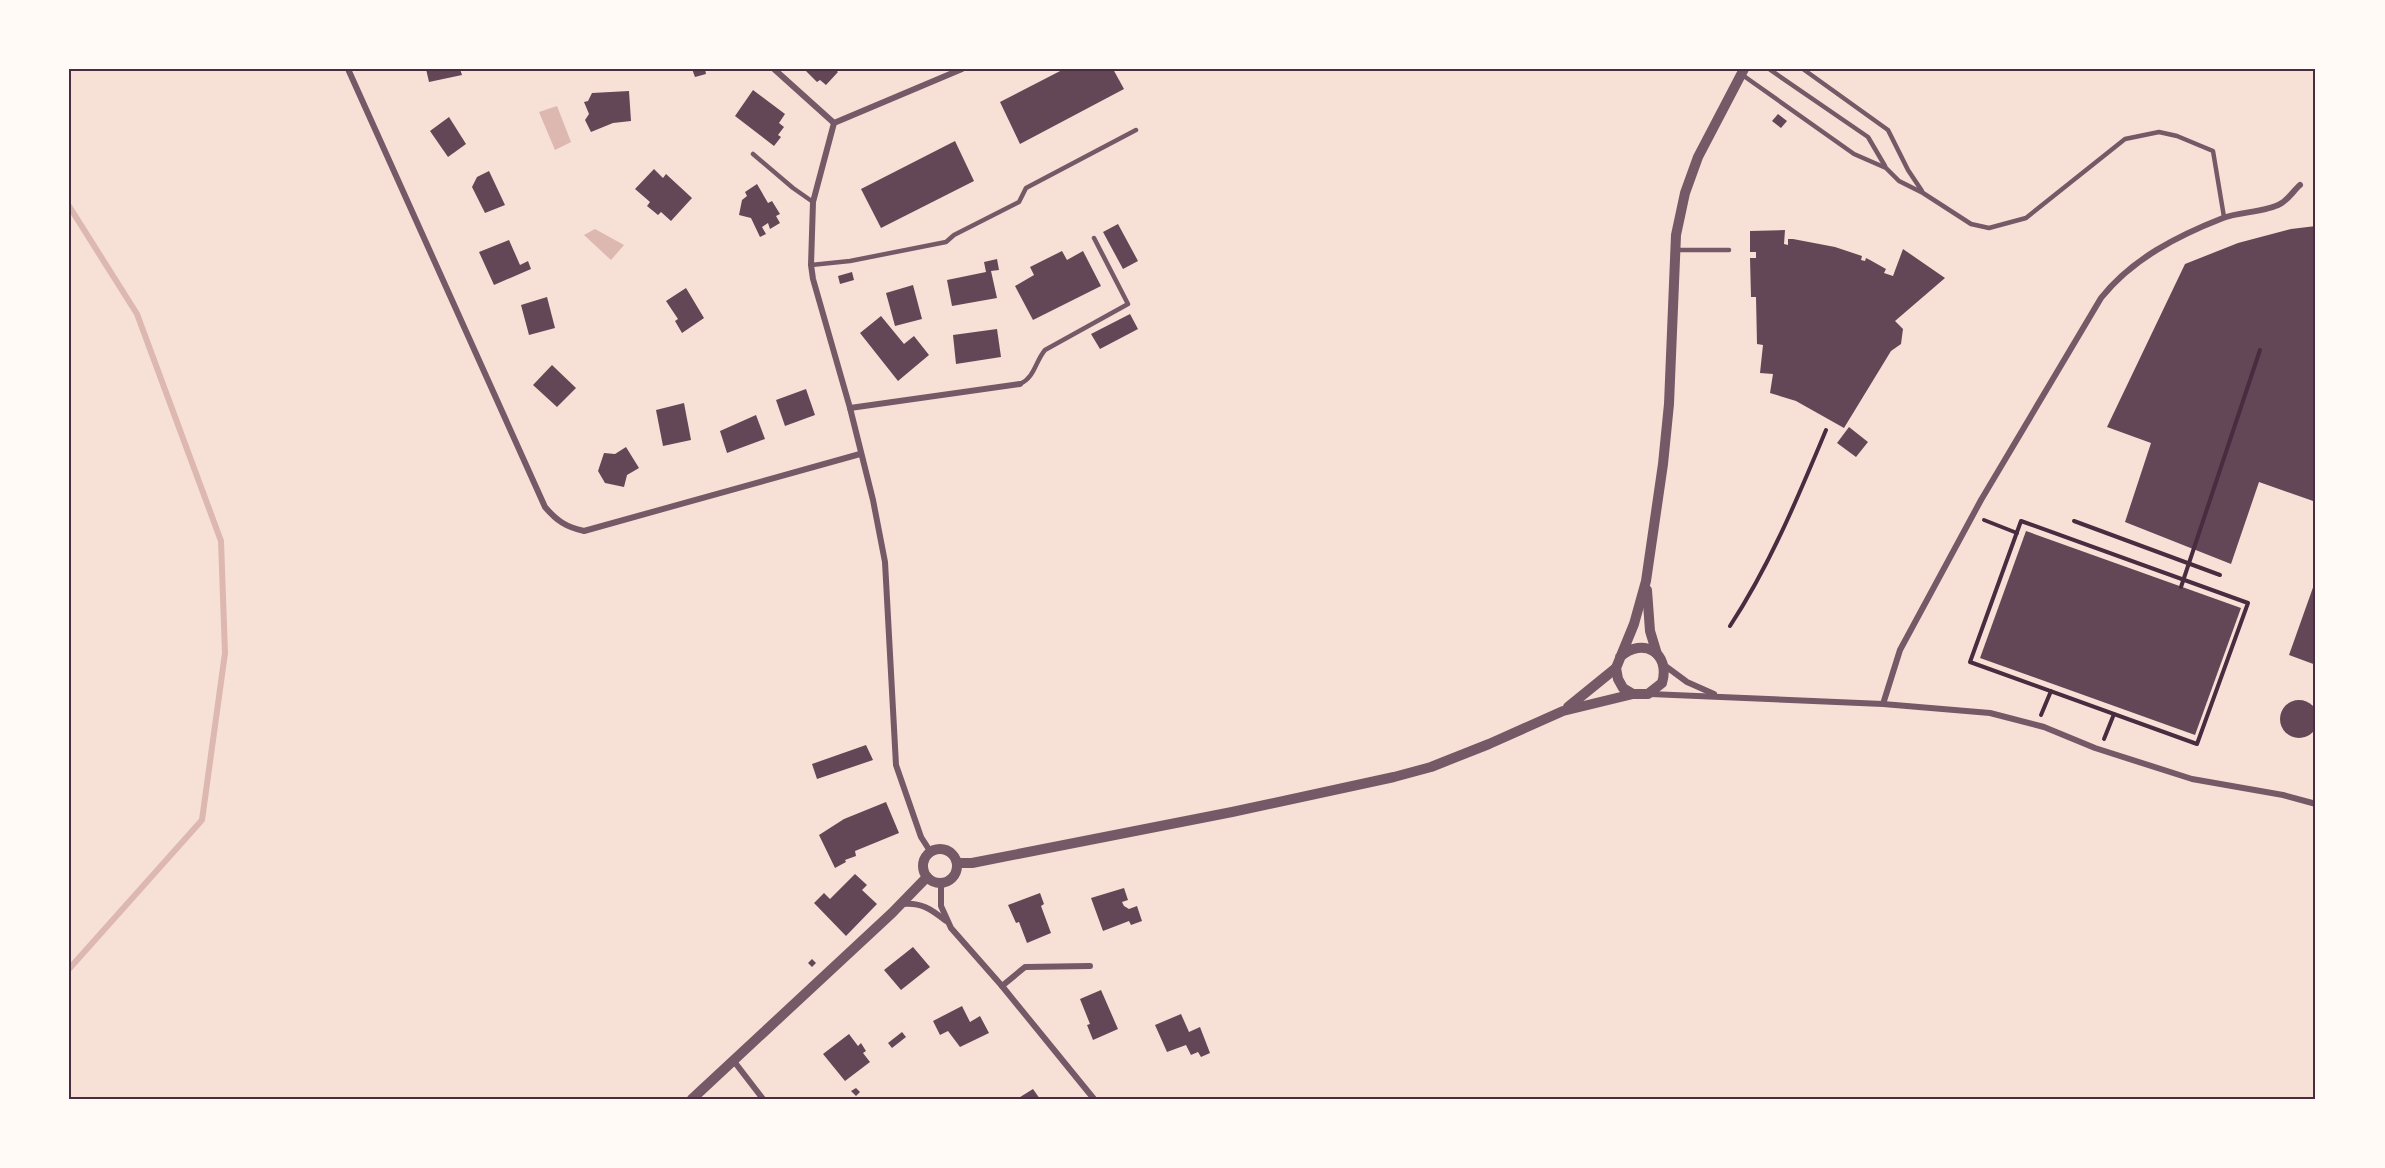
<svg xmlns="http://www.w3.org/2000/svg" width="2385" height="1168" font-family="'Public Sans',sans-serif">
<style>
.water{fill:#dcb8b0}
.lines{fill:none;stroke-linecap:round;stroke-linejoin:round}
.stream{stroke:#dcb8b0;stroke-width:6}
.building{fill:#644757}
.path{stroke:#4a2c40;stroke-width:4}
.service{stroke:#755966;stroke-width:4.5}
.minor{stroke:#755966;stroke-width:6}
.tertiary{stroke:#755966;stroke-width:10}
.neatline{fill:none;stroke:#4a2c40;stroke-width:2}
</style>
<rect width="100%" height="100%" fill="#f7e1d7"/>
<!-- water -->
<g class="water">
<polygon points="557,106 571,142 555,150 539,112"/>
<polygon points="595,229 624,245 611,260 584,235"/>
</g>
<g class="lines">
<!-- stream -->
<polyline class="stream" points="69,206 137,314 221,541 225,653 202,820 69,969"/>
</g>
<!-- building -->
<g class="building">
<polygon points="426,69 460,69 462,75 429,82"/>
<polygon points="692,69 705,69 706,74 695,77"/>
<polygon points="804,69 835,69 838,72 826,85 820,80 817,82"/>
<polygon points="1064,69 1113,69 1124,89 1020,144 1000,102"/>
<polygon points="753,90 785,114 779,123 784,127 778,135 781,137 774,146 735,116"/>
<polygon points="629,91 631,121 613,123 591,132 585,120 589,114 584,102 588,101 592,93"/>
<polygon points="1778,114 1787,121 1781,128 1772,121"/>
<polygon points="449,117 466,144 448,157 430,131"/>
<polygon points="955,141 974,181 881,228 861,189"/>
<polygon points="654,169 663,178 666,174 692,198 671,221 661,212 658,215 647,206 650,202 635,189"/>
<polygon points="489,171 505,205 485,213 472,187 477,177"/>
<polygon points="757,184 768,203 772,201 780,214 776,216 780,223 770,229 768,223 762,227 766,234 760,237 751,218 739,215 742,200 747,196 745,192"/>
<polygon points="1118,224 1138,261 1123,269 1103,232"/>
<polygon points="2316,226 2316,502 2259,482 2231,564 2125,522 2151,443 2107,427 2185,264 2238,243 2291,229"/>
<polygon points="1785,230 1784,244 1788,245 1788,239 1793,239 1835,247 1862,256 1861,260 1865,261 1866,258 1870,260 1886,269 1884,273 1893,276 1903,249 1945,278 1895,321 1903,329 1901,344 1891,351 1844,428 1796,401 1770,393 1773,374 1760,373 1763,345 1757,344 1756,297 1751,297 1750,258 1756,258 1756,252 1750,252 1750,231"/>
<polygon points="509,240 520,265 528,261 531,269 494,285 479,252"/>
<polygon points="1062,251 1067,260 1083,251 1101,286 1033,320 1015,286 1034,275 1030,267"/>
<polygon points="997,259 999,270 991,271 997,298 952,306 947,280 986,272 984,262"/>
<polygon points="852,272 854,280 840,284 838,276"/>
<polygon points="913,285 922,319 895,326 886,293"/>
<polygon points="686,288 704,318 682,333 675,321 678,319 666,301"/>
<polygon points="547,297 555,328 529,335 521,305"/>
<polygon points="1130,314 1138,329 1100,349 1091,334"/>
<polygon points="881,316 904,344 914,336 929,355 898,381 860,333"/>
<polygon points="997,329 1001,357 956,364 953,335"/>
<polygon points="552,365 576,388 557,407 533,385"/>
<polygon points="806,389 815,415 785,426 776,400"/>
<polygon points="684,403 691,440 663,446 656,410"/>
<polygon points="756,415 765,439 727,453 720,431"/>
<polygon points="1849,427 1868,442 1856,457 1837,443"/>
<polygon points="626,447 639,468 627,475 624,487 605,483 598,471 604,453 615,454"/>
<polygon points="2026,531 2241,608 2195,735 1980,658"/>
<polygon points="2316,579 2316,665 2289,655"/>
<circle cx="2299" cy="719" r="19"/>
<polygon points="866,745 873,760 817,779 812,764"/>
<polygon points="886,802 899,833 855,851 856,856 845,860 846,862 835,868 819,835 844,819"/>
<polygon points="855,874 867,885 862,890 877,904 846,936 814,903 824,893 830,899"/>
<polygon points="1124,888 1128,900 1122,902 1124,906 1129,909 1137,906 1142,921 1131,925 1129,921 1103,931 1091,898"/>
<polygon points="1040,893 1044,904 1041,906 1051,933 1027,943 1019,922 1016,923 1008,905"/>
<polygon points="913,947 930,967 901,990 884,970"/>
<polygon points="812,959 816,963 812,967 808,963"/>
<polygon points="1101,990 1118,1029 1093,1040 1087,1025 1090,1024 1080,999"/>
<polygon points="962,1006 970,1022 980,1016 989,1033 960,1047 948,1031 940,1035 933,1021"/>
<polygon points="1181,1014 1189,1032 1200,1027 1210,1053 1201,1057 1198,1052 1191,1055 1186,1045 1167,1052 1155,1025"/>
<polygon points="902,1032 906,1037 892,1048 888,1043"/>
<polygon points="849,1034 858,1046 861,1043 866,1051 863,1053 870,1062 845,1081 823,1054"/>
<polygon points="856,1088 860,1092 856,1096 851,1091"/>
<polygon points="1033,1089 1040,1099 1017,1099"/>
</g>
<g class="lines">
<!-- path -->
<g class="path">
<polyline points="1984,520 2017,533"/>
<polygon points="2021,521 2248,603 2197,744 1970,662"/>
<polyline points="2074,521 2220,575"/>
<polyline points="2181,587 2260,350"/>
<path d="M1730,626C1770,565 1798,497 1826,430"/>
<polyline points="2041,715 2051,691"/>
<polyline points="2104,739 2114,714"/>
</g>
<!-- service -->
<g class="service">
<polyline points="1769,69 1868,137 1885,166"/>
<polyline points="1803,69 1888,130 1908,170 1922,191"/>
<polyline points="1741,74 1854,154 1886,168 1899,181 1923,193 1971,224 1989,228 2026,218 2125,139 2159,132 2177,136 2213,151 2224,217"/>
<polyline points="753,154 793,188 813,202"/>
<polyline points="1675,250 1729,250"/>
<polyline points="811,265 850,261 946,242 954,235 1019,202 1026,188 1136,130"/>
<path d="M1020,384C1035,377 1035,362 1045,350L1128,304L1094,238"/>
</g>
<!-- minor -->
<g class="minor">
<path d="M348,69L545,507C557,521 566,527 584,531L860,454"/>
<polyline points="774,69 834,123"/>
<polyline points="850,408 1020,384"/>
<polyline points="1664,665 1687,682 1714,694"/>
<polyline points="1650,694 1883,704 1990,713 2044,727 2095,748 2192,779 2283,795 2316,804"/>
<path d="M1883,704L1900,650L1981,500L2101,298C2132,259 2177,236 2223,218C2238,212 2267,212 2280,204C2288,200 2294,190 2300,185"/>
<polyline points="930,851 921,837 896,765 885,562 873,500 850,408 813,279 811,265 813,202 834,123 962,69"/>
<polyline points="941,883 941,906 951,928 1002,986 1094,1099"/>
<path d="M902,904C921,902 931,909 946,921"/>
<polyline points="1002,986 1025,967 1090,966"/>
<polyline points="733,1060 763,1099"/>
</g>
<!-- tertiary -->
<g class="tertiary">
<polyline points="1647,590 1650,631 1657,654"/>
<path d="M1620,657C1643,636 1671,653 1662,683L1648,694H1633L1623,688L1618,679L1616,668L1634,624L1646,581L1663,464L1669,404L1676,235L1685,193L1698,157L1744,69"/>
<polyline points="1568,707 1616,668"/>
<circle cx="940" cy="866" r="17"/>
<polyline points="957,863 972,863 1232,812 1394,777 1431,767 1489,744 1563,711 1633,694"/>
<polyline points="692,1099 892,913 927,877"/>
</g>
</g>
<!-- border -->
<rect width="2385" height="1168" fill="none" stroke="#fffaf5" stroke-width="141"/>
<rect x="70" y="70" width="2244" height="1028" class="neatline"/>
</svg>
